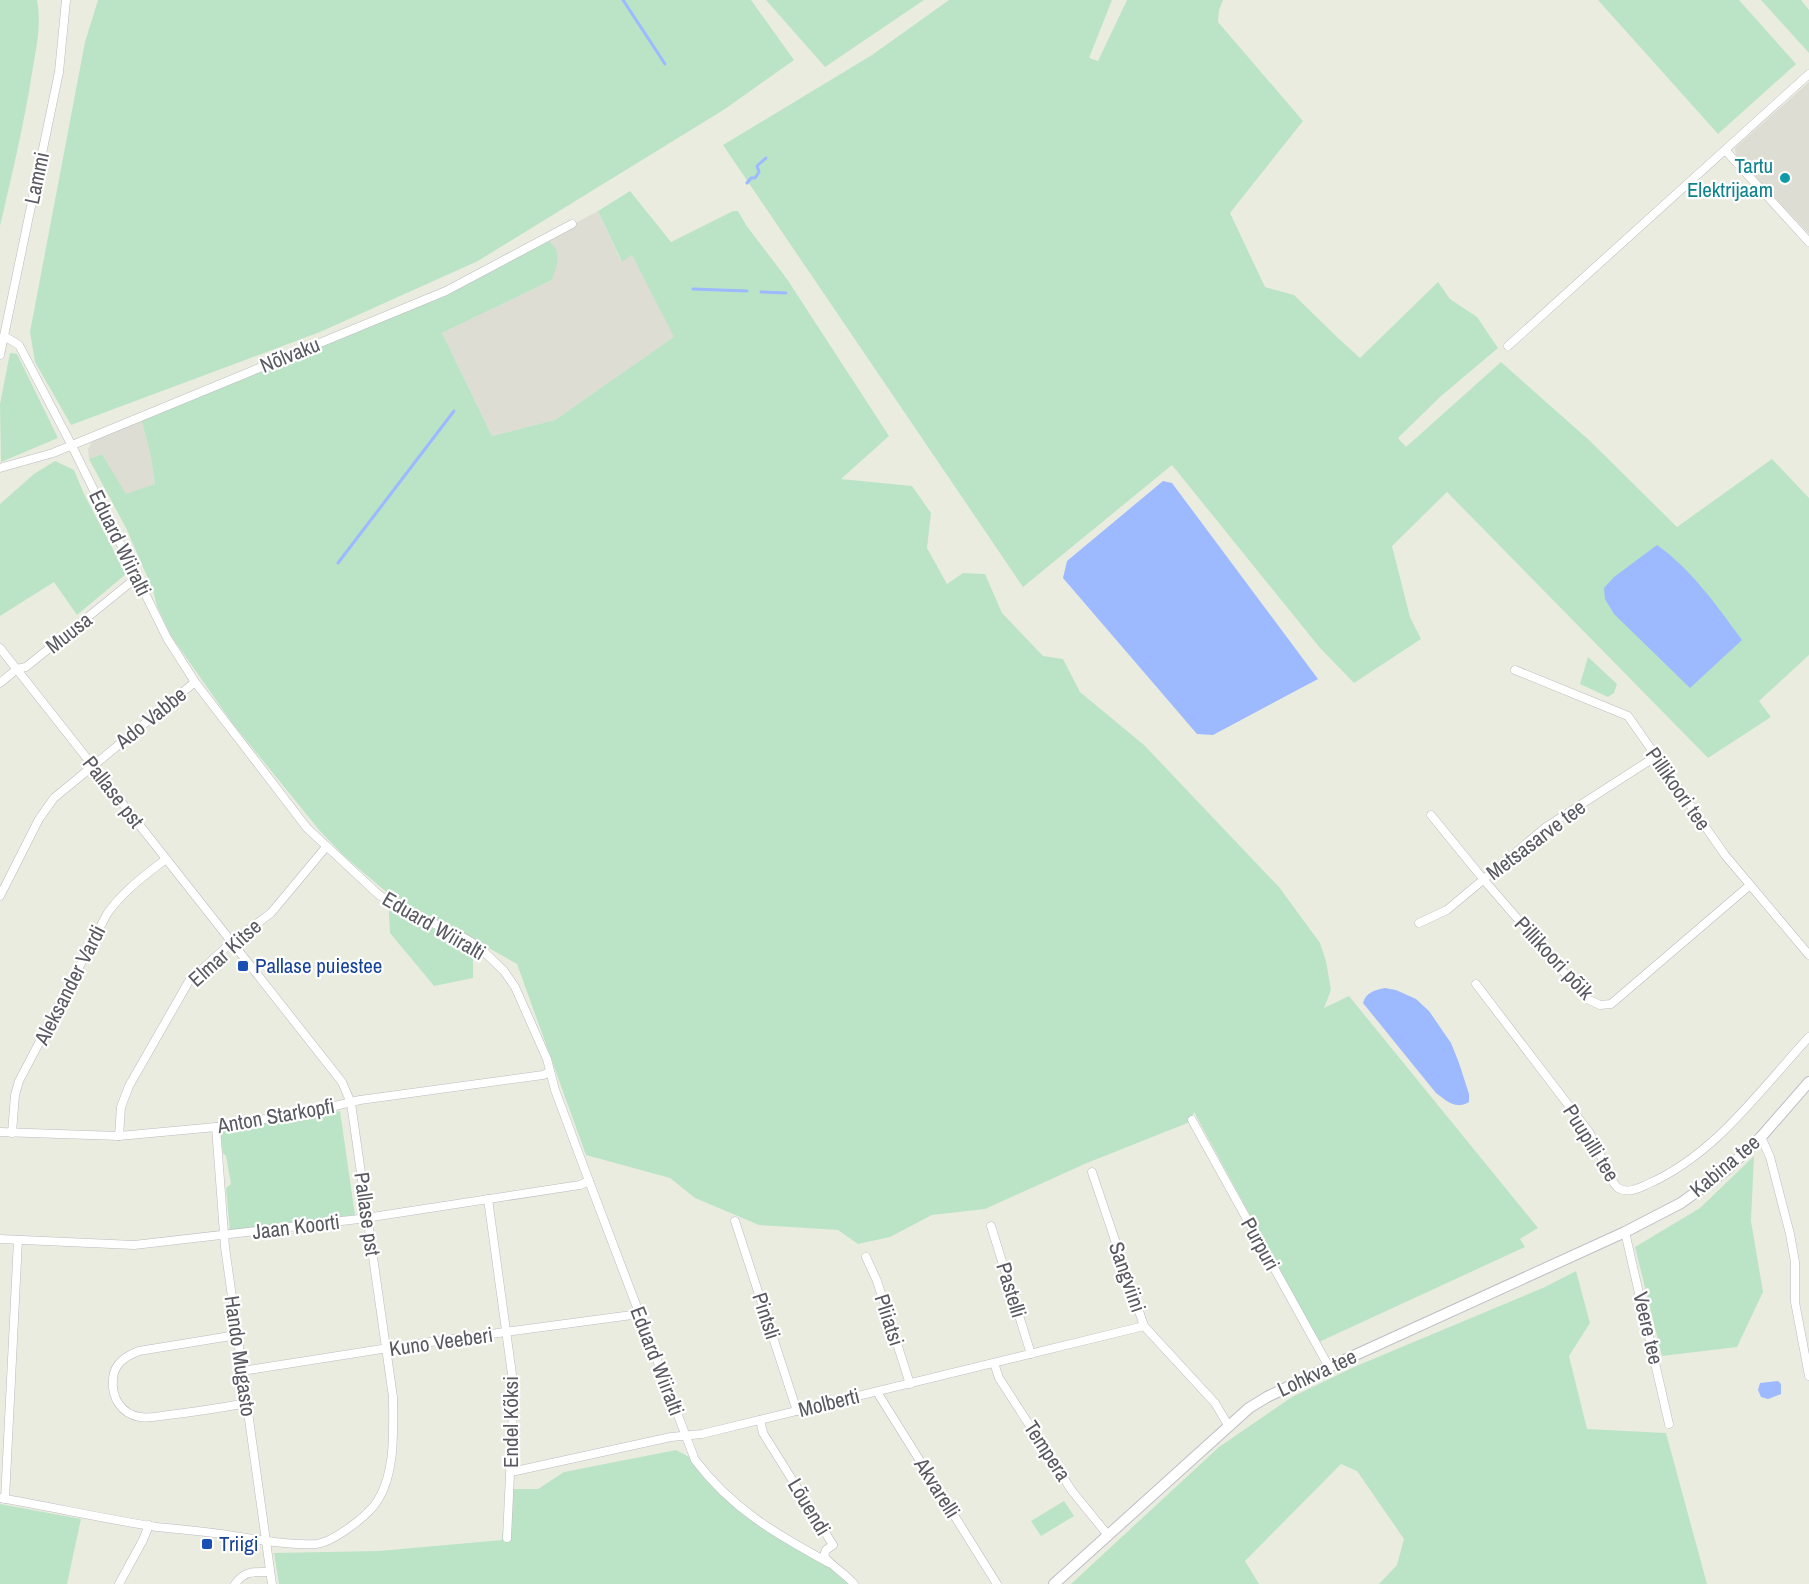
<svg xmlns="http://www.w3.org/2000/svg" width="1809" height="1584" font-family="'Archivo Narrow',sans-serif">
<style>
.industrial{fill:#ddddd4}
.green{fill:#bbe4c7}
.water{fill:#9db9ff}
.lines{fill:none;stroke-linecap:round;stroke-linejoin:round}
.stream{stroke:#9db9ff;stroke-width:3}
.street-casing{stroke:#bbbbc2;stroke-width:9}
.secondary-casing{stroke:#bdbec6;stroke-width:12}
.street{stroke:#fff;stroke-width:8}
.secondary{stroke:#fff;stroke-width:10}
.culture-dot{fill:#0f9aa8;stroke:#fff;stroke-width:2}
.transit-dot{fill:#1a4fb4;stroke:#fff;stroke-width:2}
.labels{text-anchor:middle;stroke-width:4.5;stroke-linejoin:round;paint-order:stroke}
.culture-label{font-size:21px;fill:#0d838f;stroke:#fff;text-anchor:end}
.street-label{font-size:21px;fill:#595a61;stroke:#fff}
.transit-label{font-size:21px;fill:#164399;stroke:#fff;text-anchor:start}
</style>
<rect width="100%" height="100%" fill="#ebece0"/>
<!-- industrial -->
<g class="industrial">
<polygon points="1809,82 1809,234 1736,156 1735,148"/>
<polygon points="598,211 621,261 632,255 675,337 555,420 492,436 442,333 552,280 546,239"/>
<polygon points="141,419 150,452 155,484 126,495 102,454 89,459 88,449 93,439"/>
</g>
<!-- green -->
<g class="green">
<path d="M0,0H37C42,24 36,49 32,73C24,124 12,175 0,226Z"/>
<polygon points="98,0 751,0 794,60 725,109 478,261 320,332 71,425 35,362 30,332 85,42"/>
<polygon points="766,0 924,0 825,67"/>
<polygon points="949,0 1112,0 1089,58 1098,61 1127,0 1223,0 1219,10 1218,22 1303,121 1230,213 1265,287 1294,295 1337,337 1360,358 1438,282 1450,299 1477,317 1498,348 1440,397 1398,438 1406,447 1501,362 1589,440 1677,527 1772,459 1809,498 1809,655 1759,701 1771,717 1708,758 1447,492 1392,546 1410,617 1421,639 1354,683 1320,648 1172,465 1023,587 723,145 872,55"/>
<polygon points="1598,0 1739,0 1796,64 1718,134"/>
<polygon points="1761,0 1801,0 1809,10 1809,53"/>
<path d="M630,191L671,242L733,211H738L746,225L787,279L889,436L841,479L912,486L931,513L927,548L947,584L963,573L985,574L1002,613L1043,656L1063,659L1080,692L1144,745L1279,887L1320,943L1326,961L1331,990L1324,1008L1349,996L1538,1228L1520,1239L1525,1247L1319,1342L1194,1112L1190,1122L1087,1163L985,1209L932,1215L890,1237L858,1244L838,1230L759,1225L695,1198L670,1178L586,1155L517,964L469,937L473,949V978L434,986L390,933L388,897L397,901L344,856L320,831L233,724L171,636L157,606L153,590L126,528L89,459L102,454L126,494L155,484L150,452L141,419L430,300L546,239C563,250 558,263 552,280L442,333L492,436L555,420L674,337L632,255L622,262L598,211Z"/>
<polygon points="10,353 17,354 58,438 1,462 0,404"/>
<polygon points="55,461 74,470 84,494 126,574 77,615 54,582 0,616 0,504 34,474"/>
<polygon points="1588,657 1617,684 1614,693 1608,697 1580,684"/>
<polygon points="340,1111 355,1215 230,1231 226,1188 231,1184 226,1156 223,1153 220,1129"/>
<polygon points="1754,1156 1751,1221 1763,1292 1737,1347 1662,1356 1635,1247 1700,1208"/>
<polygon points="1576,1271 1590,1323 1569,1356 1587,1429 1666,1433 1707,1584 1379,1584 1397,1565 1404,1539 1357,1471 1341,1464 1245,1561 1259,1584 1071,1584 1219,1447 1292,1397 1354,1367 1545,1287"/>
<polygon points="676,1450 695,1460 731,1501 829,1563 854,1584 279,1584 274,1553 379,1551 502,1540 507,1489 538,1489 564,1472"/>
<polygon points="1064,1501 1074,1516 1041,1536 1031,1521"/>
<polygon points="0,1504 81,1519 67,1584 0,1584"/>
</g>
<!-- water -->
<g class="water">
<polygon points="1163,481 1172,483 1318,679 1213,735 1197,734 1063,578 1067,561"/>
<path d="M1657,545C1692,570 1717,606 1742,640L1690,688L1614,614L1605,599L1604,588L1614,577Z"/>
<path d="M1385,988L1396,990L1416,999L1429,1011L1451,1043L1459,1063L1469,1094V1102C1455,1110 1447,1101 1436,1093L1363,1003C1366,992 1375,990 1385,988Z"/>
<polygon points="1778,1381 1781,1384 1781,1394 1768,1399 1761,1397 1758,1390 1760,1383"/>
</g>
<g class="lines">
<!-- stream -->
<g class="stream">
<polyline points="623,0 665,64"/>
<polyline points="747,183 751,178 755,178 759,172 757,166 766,158"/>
<polyline points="693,289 747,291"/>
<polyline points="761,292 786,293"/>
<polyline points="338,563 454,411"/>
</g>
<!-- street casing -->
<g class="street-casing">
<g id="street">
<polyline points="1726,151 1809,242"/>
<path d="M4,336L19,345L71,444L167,638L195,682L307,828L379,895L402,909L459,935L478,946L504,971L515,987L547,1059L555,1090L589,1181L695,1460C732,1509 776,1534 829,1563"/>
<polyline points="1508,346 1809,74"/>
<polyline points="0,355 59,72 66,0"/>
<polyline points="0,468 53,453 446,291 572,224"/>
<path d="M0,648L342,1082L351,1103L393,1397C393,1430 396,1471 378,1500C369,1515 334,1542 316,1544C288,1546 249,1538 221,1534C200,1531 178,1529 157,1527C105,1519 52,1507 0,1498"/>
<polyline points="1515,670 1628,716 1725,855 1809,955"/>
<polyline points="0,683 17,669 26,667 136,578"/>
<polyline points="1431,815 1484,880 1587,999 1600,1005 1611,1004 1750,885"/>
<polyline points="0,896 39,819 54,798 195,682"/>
<polyline points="1419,923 1447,910 1546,827 1655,757"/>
<path d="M1476,984L1589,1132C1597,1144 1610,1182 1618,1188C1628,1194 1639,1188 1648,1184C1716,1154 1760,1090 1809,1037"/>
<polyline points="1192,1120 1329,1367"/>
<polyline points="216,1127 225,1247 272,1584"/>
<polyline points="0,1132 119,1136 216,1127 314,1111 360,1100 543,1075 550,1072"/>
<path d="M12,1133L15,1095L19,1081L107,914C123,891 144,876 166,859"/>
<polyline points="119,1136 121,1107 129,1086 189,981 232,942 271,913 326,847"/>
<polyline points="1761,1137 1770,1157 1790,1234 1795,1262 1795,1302 1809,1376"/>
<polyline points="1092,1172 1144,1326 1215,1403 1228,1425"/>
<polyline points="488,1199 514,1389 507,1538"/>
<polyline points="735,1221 797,1411"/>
<polyline points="991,1226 1031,1354"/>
<polyline points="1625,1232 1669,1424"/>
<polyline points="0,1239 134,1245 359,1219 580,1185 589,1181"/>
<polyline points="866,1257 877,1281 910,1384"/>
<path d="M237,1335L139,1351C126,1356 114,1363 113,1379C111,1397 121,1414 140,1417C149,1419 159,1416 168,1415C194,1412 220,1408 247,1403"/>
<polyline points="994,1363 999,1378 1072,1491 1107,1534"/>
<polyline points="242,1371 401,1346 632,1315 639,1312"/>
<polyline points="877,1392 997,1584"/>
<path d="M760,1420L763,1433L833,1545L826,1550L824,1556C832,1567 845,1573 854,1584"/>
<polyline points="511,1472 671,1437 702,1434 1144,1326"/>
<polyline points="5,1499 18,1240"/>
<polyline points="119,1584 143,1540 149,1525"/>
<path d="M235,1584C245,1570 255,1572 270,1572"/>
</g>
</g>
<!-- secondary casing -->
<g class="secondary-casing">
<polyline id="secondary" points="1054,1584 1249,1408 1267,1397 1329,1367 1625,1232 1681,1203 1725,1171 1761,1137 1809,1082"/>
</g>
<!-- street -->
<use href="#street" class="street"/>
<!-- secondary -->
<use href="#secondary" class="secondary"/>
</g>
<!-- markers -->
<circle class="culture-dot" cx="1785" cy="178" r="6"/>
<g class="transit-dot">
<rect x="237" y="960" width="12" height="12" rx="3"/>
<rect x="201" y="1538" width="12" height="12" rx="3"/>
</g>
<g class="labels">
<!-- culture labels -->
<g class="culture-label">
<text x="1773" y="173">Tartu<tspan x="1773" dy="24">Elektrijaam</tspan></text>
</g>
<!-- street labels -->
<g class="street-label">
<text transform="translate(37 178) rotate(-78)" y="7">Lammi</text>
<text transform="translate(290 355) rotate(-22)" y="7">Nõlvaku</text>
<text transform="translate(120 543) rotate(64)" y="7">Eduard Wiiralti</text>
<text transform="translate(69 633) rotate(-38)" y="7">Muusa</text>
<text transform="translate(151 718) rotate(-39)" y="7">Ado Vabbe</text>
<text transform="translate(1678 789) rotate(55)" y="7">Pillikoori tee</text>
<text transform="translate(113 792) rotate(52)" y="7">Pallase pst</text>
<text transform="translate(1536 840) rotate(-37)" y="7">Metsasarve tee</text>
<text transform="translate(434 926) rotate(30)" y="7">Eduard Wiiralti</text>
<text transform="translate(225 953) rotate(-42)" y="7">Elmar Kitse</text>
<text transform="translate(1554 958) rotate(47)" y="7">Pillikoori põik</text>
<text transform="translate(70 985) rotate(-63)" y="7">Aleksander Vardi</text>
<text transform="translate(276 1116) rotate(-10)" y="7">Anton Starkopfi</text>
<text transform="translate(1591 1143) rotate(58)" y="7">Puupilli tee</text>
<text transform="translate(1725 1166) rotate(-40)" y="7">Kabina tee</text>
<text transform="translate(367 1214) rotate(82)" y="7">Pallase pst</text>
<text transform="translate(296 1227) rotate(-7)" y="7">Jaan Koorti</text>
<text transform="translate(1260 1244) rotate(61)" y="7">Purpuri</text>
<text transform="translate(1127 1277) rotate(71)" y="7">Sangviini</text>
<text transform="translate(1011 1290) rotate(73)" y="7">Pastelli</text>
<text transform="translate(766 1316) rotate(72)" y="7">Pintsli</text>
<text transform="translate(889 1320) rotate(72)" y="7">Pliiatsi</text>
<text transform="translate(1648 1328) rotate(77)" y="7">Veere tee</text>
<text transform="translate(441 1342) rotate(-8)" y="7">Kuno Veeberi</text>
<text transform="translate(240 1356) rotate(82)" y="7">Hando Mugasto</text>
<text transform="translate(657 1361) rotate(69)" y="7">Eduard Wiiralti</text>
<text transform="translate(1317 1373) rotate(-25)" y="7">Lohkva tee</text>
<text transform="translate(829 1403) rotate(-14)" y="7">Molberti</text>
<text transform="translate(511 1422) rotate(-90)" y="7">Endel Kõksi</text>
<text transform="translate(1047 1451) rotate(57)" y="7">Tempera</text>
<text transform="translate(937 1488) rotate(58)" y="7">Akvarelli</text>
<text transform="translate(809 1507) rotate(59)" y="7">Lõuendi</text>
</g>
<!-- transit labels -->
<g class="transit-label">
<text x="255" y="973">Pallase puiestee</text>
<text x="219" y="1551">Triigi</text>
</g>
</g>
</svg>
